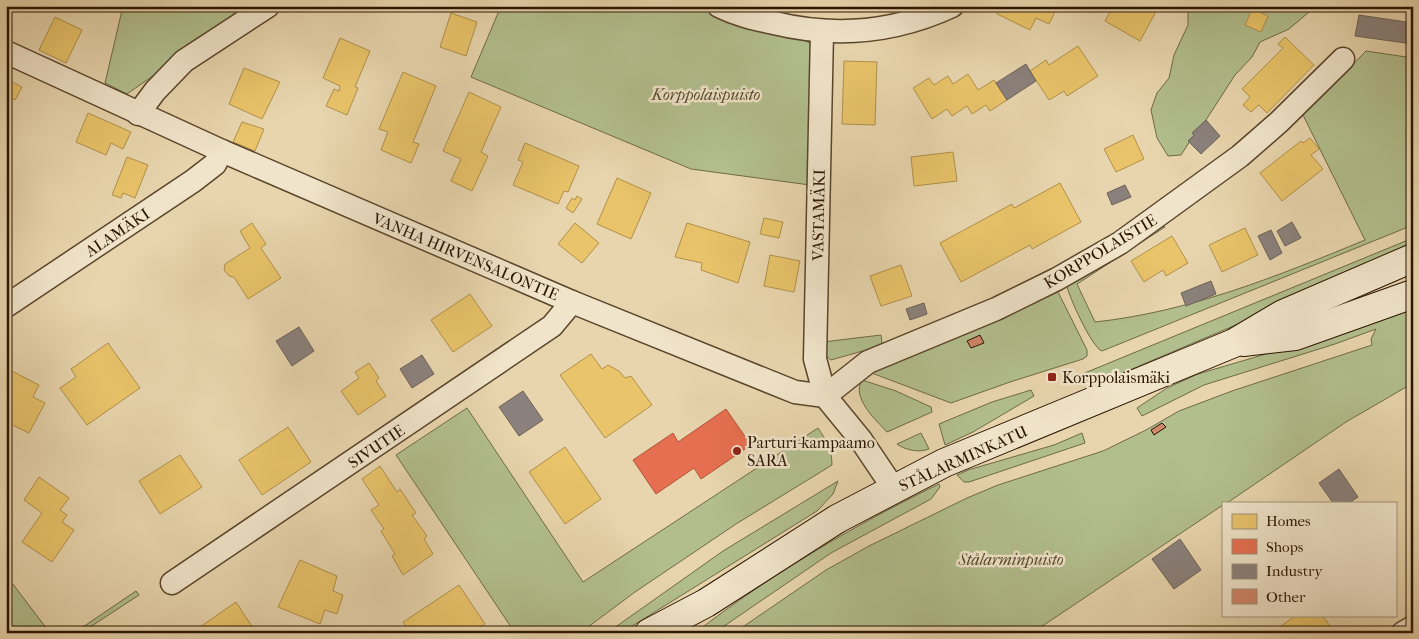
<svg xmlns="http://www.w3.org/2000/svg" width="1419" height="639" font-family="'IM FELL French Canon',serif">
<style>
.green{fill:#b2be8d;stroke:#6e6a46}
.homes{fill:#e9c46a;stroke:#b0904a}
.shops{fill:#e76f51;stroke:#af5439}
.industry{fill:#8a817c;stroke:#6e6157}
.building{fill:#d1876a;stroke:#2b1500}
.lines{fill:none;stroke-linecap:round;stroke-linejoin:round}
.minor-casing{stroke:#5a452b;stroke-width:25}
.secondary-casing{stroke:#2b1500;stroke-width:30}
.minor{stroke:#f0e4ca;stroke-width:22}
.secondary{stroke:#f0e4ca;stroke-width:28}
.poi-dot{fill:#8f2418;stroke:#f0e4ca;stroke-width:2}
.labels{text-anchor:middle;stroke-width:5;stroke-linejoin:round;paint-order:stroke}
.park-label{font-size:16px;font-style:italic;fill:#54482a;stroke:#f0e4ca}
.street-label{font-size:16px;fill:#2b1500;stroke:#f0e4ca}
.poi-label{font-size:16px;fill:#2b1500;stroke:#f0e4ca;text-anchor:start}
</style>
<rect width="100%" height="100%" fill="#e8d5ad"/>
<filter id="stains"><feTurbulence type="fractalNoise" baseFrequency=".004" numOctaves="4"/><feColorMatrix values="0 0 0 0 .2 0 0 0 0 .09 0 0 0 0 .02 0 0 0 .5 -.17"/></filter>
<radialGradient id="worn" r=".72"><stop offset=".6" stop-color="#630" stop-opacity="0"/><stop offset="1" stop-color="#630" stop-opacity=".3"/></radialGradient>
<!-- green -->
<g class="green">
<polygon points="123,6 253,6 127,94 105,83"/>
<path d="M501,6H704C739,25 780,26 814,45L810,185L691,169L471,77Z"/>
<polygon points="1188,6 1301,6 1309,12 1289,29 1260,42 1252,57 1235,75 1206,120 1193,133 1194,135 1181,155 1168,156 1157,138 1151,110 1157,93 1169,78 1174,55 1188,25"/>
<path d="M1366,51L1413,58V225L1102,351C1092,348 1068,295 1066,283L1160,226L1165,227L1077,284L1095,322C1189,312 1278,276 1365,240L1303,115Z"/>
<polygon points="1413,238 1413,243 1404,249 1297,299 1125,372 1107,378 1077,382 1075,377"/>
<polygon points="1053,290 1058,292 1087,350 1087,356 1083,359 1010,382 951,403 869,372"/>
<polygon points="1413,302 1413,383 1346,422 1227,503 1223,503 1223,505 1032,633 734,633 826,570 869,546 967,498 998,485 1103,451 1146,430 1179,411 1232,391 1372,345 1371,339 1376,329 1335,344 1204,385 1142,416 1137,408 1167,388 1198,374 1317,339"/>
<polygon points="881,335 882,343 880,346 831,360 825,355 823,342"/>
<path d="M862,380L896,391L931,407L932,412L887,432C876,420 851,398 862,380Z"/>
<polygon points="1031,390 1034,396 973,432 945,445 939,424 992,402"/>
<path d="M467,408L583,582L818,428C826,440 832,450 832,465L736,524L635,592L580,633H510L513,630L396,455Z"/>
<path d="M921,433L929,449C919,453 905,450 897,444Z"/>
<polygon points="1082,433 1085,443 969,482 964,482 957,475 968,470 1054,445"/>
<polygon points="838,481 833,494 817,511 621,633 607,633 723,551"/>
<path d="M939,484L940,487L931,499L831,553L714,633H695C771,574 853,526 939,484Z"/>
<polygon points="6,575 50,633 6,633"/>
<polygon points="136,591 139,595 81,633 74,633"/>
</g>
<!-- homes -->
<g class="homes">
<polygon points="1001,6 1058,6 1049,24 1036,18 1030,30 997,14"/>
<polygon points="1113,6 1159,6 1140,41 1105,21"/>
<polygon points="1252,9 1268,16 1261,32 1245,25"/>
<polygon points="451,13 477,22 466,56 440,47"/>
<polygon points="55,17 82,30 66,63 39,50"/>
<polygon points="1285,37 1314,65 1267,113 1259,105 1251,112 1243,105 1250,97 1242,89 1283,48 1278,44"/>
<polygon points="340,38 370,51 355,87 358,88 347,115 326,106 334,89 339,91 340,86 323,78"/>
<polygon points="1078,46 1098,76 1067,96 1064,91 1049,100 1030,71 1046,60 1049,65"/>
<polygon points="844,61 877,62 875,125 842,124"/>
<polygon points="244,68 280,82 262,119 229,104"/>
<polygon points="403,72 436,86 413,142 419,144 411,163 381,150 388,132 379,129"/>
<polygon points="968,74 978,90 994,80 1007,100 990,111 986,105 972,114 967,106 952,116 947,109 932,119 913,88 929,78 934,85 948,76 953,84"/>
<polygon points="6,79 22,87 15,100 6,96"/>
<polygon points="469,92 501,107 481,152 488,156 472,191 451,181 461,159 443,151"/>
<polygon points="88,113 131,132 123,149 111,143 106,155 76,142"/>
<polygon points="242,122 264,129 255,151 233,142"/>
<polygon points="1133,135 1144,159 1116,172 1104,149"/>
<polygon points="1310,138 1319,149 1311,155 1323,169 1282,201 1260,173 1301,141 1303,143"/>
<polygon points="525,143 579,166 568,192 564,191 558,204 513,185 523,162 518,160"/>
<polygon points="953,152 957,181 914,186 911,157"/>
<polygon points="127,157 148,165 135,198 123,193 121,198 112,195"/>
<polygon points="617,178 651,193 631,239 597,224"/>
<polygon points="1060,183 1081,222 1032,249 1030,245 961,282 940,243 1012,204 1014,208"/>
<polygon points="577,196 582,199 573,213 566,208 572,198 575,200"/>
<polygon points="764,218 783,222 779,238 760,234"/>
<polygon points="252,223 266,244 261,248 281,278 248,299 234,277 229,276 224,270 225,264 250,248 240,231"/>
<polygon points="575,223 599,243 582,263 558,244"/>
<polygon points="687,223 750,242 738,283 701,270 702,263 675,257"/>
<polygon points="1245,228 1258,255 1222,272 1209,245"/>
<polygon points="1172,236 1188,263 1166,276 1163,270 1144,282 1131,261"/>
<polygon points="770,255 800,261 794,292 764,286"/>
<polygon points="901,265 912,296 881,306 870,276"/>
<polygon points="470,294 492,326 453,352 431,320"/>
<polygon points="108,343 140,388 87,425 60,388 76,377 71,369"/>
<polygon points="591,354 602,369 608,365 619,371 625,378 631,376 652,405 605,438 560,375"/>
<polygon points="369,363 379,378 376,381 386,396 358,415 341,391 359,378 355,372"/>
<polygon points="6,368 39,385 33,397 45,403 29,433 6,422 10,414 6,412"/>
<polygon points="288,427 311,462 262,495 239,460"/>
<polygon points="565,447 601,499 565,524 529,472"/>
<polygon points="180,455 202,487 160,514 139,481"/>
<polygon points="380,466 397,492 400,489 416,513 412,515 427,536 424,539 433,554 403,575 392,556 395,554 381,531 384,529 371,510 379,505 362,479"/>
<polygon points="39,477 69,498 60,510 67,515 62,522 74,530 52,562 22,542 42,513 24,500"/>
<polygon points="300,560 337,576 333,591 343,595 337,614 325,610 320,624 278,607"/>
<polygon points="459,585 485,624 471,633 410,633 403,622"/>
<polygon points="236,602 255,631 203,633 200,627"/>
<polygon points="1296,615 1322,615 1335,633 1277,633 1276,630"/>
</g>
<!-- shops -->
<polygon class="shops" points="726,409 751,445 701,479 694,468 656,494 633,460 673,433 678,442"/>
<!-- industry -->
<g class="industry">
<polygon points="1359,15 1413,23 1413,44 1355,36"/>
<polygon points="1026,64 1036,81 1007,100 996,83"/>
<polygon points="1206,120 1220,136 1201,154 1188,141 1194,135 1192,133"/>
<polygon points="1125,185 1131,197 1112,205 1107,193"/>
<polygon points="1292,222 1301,238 1285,246 1277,231"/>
<polygon points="1271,230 1282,253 1270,260 1258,236"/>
<polygon points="1211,281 1216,294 1186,306 1181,293"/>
<polygon points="924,303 927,314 910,320 906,309"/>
<polygon points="299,327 314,351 292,366 276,341"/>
<polygon points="422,355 434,374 412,388 400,369"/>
<polygon points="523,391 543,420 519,436 499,407"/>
<polygon points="1339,469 1358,497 1349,503 1333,503 1319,483"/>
<polygon points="1180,539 1201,570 1174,589 1152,559"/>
</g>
<!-- building -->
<g class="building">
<polygon points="980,335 984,343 971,348 967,341"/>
<polygon points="1162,423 1166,427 1154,435 1151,430"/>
</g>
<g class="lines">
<!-- minor casing -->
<g class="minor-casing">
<g id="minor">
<path d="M719,6C737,15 755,19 774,23C836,38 894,33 952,6"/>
<polyline points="822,32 815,359 825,396 861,440 894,489"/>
<polyline points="6,52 222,151 572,302 795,392 825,396"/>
<polyline points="138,114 155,91 184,61 268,6"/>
<polyline points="6,306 193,181 215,164 222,151"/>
<polyline points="825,396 868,362 996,309 1057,279 1120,243 1240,156 1279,122 1343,59"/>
<polyline points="172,583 552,326 572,302"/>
<polyline points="1403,633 1413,627"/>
</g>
</g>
<!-- secondary casing -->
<g class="secondary-casing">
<g id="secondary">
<polyline points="1243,342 1295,336 1413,294"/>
<polyline points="649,633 706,603 837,519 944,463 1234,343 1283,314 1413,258"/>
</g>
</g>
<!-- minor -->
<use href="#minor" class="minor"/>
<!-- secondary -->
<use href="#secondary" class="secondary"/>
</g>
<!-- markers -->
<g class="poi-dot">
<rect x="1047" y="372" width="10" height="10" rx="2.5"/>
<circle cx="737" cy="451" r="5"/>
</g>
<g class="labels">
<!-- park labels -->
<g class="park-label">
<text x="706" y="100">Korppolaispuisto</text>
<text x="1011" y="565">Stålarminpuisto</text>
</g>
<!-- street labels -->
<g class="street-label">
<text transform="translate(818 215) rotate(-89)" y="6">VASTAMÄKI</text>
<text transform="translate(117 232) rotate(-34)" y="6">ALAMÄKI</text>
<text transform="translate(1100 251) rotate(-31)" y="6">KORPPOLAISTIE</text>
<text transform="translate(466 256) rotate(23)" y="6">VANHA HIRVENSALONTIE</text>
<text transform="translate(376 446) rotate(-34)" y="6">SIVUTIE</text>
<text transform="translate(963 458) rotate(-24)" y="6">STÅLARMINKATU</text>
</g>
<!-- poi labels -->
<g class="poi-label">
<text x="1062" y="383">Korppolaismäki</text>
<text x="747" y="448">Parturi-kampaamo<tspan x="747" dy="18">SARA</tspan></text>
</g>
</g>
<!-- margin -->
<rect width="1419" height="639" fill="none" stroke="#e8d5ad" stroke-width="25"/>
<rect x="8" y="8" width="1404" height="624" fill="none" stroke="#2b1500" stroke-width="2.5"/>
<rect x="12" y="12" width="1394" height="614" fill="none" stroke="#2b1500"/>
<!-- legend -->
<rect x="1222" y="502" width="175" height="115" fill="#f0e4ca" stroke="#a19179"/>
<rect x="1232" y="514" width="25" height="15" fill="#e9c46a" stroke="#a19179"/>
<text x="1266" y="526" font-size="15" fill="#2b1500">Homes</text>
<rect x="1232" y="539" width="25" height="15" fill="#e76f51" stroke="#a19179"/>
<text x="1266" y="552" font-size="15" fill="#2b1500">Shops</text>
<rect x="1232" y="564" width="25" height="15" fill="#8a817c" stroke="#a19179"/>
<text x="1266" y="576" font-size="15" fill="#2b1500">Industry</text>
<rect x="1232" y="589" width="25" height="15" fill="#d1876a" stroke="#a19179"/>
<text x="1266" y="602" font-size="15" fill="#2b1500">Other</text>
<rect width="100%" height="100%" filter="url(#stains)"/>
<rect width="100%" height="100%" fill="url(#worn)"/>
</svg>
